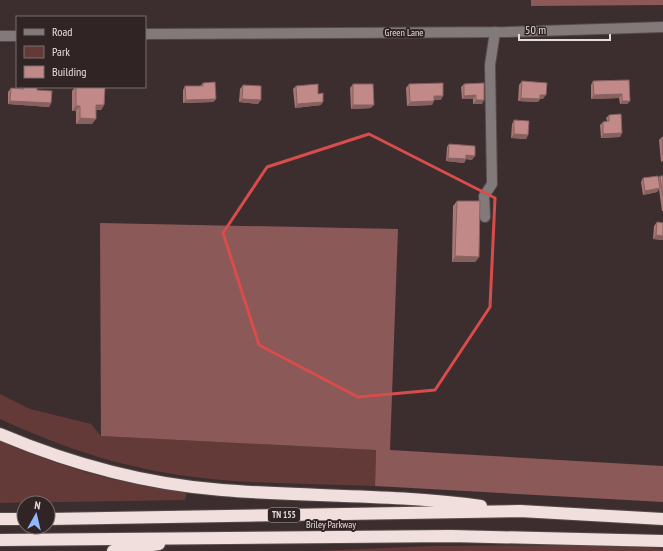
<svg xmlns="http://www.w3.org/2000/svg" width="663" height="551" font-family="'PT Sans Narrow',sans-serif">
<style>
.green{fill:#643a39}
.forest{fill:#8b5957}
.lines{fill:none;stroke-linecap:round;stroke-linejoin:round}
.minor-casing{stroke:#574a4a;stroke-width:12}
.highway-casing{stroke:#574a4a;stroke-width:14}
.minor{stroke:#827a7a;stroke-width:10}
.highway{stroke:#f1dfde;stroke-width:12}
.wall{fill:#a67775}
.shaded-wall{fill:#87615f}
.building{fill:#c18a88;stroke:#87615f}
.marked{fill:none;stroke:#d94c4c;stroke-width:3;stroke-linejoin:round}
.labels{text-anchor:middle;stroke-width:4;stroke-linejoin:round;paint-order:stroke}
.shield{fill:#312424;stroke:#afa5a4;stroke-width:1}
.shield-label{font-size:9px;font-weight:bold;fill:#e5dcdb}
.street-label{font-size:10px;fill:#e5dcdb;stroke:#312424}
</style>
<rect width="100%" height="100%" fill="#3c2e2e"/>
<!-- green -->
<g class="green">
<path d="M0,394L30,409L91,424L101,436L376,450L375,486C299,483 220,485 146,469C96,459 46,440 0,419Z"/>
<path d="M0,441C60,467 121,485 187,492L185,500L0,503Z"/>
<polygon points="607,545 663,549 663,551 316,551 432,546"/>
</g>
<!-- forest -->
<g class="forest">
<polygon points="531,0 663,0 663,5 531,6"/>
<polygon points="100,223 398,229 390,450 663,466 663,502 375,486 376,450 101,436"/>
</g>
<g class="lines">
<!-- minor casing -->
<g class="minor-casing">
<g id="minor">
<polyline points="145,34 507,32 663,27"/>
<polyline points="0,36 17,36"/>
<polyline points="485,217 484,196 492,184 490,65 495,32"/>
</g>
</g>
<!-- highway casing -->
<g class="highway-casing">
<g id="highway">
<path d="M0,434C71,464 144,484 222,490C308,497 395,494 481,506"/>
<polyline points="0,519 24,519"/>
<polyline points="48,519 520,511 663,519"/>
<polyline points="0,540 451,536 663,541"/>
<polyline points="113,551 159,544"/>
</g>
</g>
<!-- minor -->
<use href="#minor" class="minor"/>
<!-- highway -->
<use href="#highway" class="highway"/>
</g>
<!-- wall -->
<g class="wall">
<polygon points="629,80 630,101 627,104 620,104 619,98 591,99 591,85 593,81"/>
<polygon points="522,81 543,99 540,99 538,102 518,101 519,85"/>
<polygon points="203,83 216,99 213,102 183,103 183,90 185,86 200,86"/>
<polygon points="484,83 482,104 473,104 473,99 462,99 461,87 464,84"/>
<polygon points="353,84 371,108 351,109 350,88"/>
<polygon points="409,84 441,100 434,100 432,105 407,106 406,88"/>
<polygon points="243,85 258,104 239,102 240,89"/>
<polygon points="296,86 318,94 321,105 295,108 293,89"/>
<polygon points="23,87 37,87 37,90 51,103 49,107 8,104 8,92 11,88 22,89"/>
<polygon points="75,87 105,87 104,105 101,110 96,110 92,124 76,124 76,111 72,111 72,91"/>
<polygon points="609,115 622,133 620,137 601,138 600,125 603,122 607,121 606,118"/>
<polygon points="514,120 528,135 526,139 511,138 512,124"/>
<polygon points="662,137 663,137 663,161 661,162 659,140"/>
<polygon points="449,144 472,160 466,159 464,163 446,161 447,147"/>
<polygon points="660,176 663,176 663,211 662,211 659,189 657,192 643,195 641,182 643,178 658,179"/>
<polygon points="457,201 479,257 475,262 452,262 453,206"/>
<polygon points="657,222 663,223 663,240 653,239 654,226"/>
</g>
<!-- shaded-wall -->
<g class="shaded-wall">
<polygon points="622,94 619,98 591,99 594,95"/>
<polygon points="476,95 473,99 462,99 464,96"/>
<polygon points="540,95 546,95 543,99 540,99 538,102 518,101 521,98"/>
<polygon points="434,96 443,96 441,100 432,100"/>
<polygon points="216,99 213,102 183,103 186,100"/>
<polygon points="242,99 261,100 258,104 239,102"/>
<polygon points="476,100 484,100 482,104 473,104"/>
<polygon points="10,101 51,103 49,107 8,104"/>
<polygon points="434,101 432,105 407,106 410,102"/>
<polygon points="622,101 630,101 627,104 620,104"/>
<polygon points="323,102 321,105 295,108 297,104"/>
<polygon points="96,105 104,105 101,110 92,110"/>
<polygon points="353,105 374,105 371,108 351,109"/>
<polygon points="76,106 80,106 76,111 72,111"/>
<polygon points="80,118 96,119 92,124 76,124"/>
<polygon points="622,133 620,137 601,138 603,134"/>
<polygon points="514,134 528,135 526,139 511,138"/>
<polygon points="466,155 475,156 472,160 466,159 464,163 446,161 448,158"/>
<polygon points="660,188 657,192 643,195 645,191"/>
<polygon points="656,235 663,236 663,240 653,239"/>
<polygon points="455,256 479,257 475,262 452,262"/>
</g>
<!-- building -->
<g class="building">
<polygon points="629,80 630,101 622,101 622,94 594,95 593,81"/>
<polygon points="522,81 547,83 546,95 540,95 540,99 521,98"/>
<polygon points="215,82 216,99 186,100 185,86 203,86 203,83"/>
<polygon points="443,83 443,96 434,96 434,101 410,102 409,84"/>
<polygon points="484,83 484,100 476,100 476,95 464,96 464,84"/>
<polygon points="318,84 318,94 323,93 323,102 297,104 296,86"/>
<polygon points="353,84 373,84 374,105 353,105"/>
<polygon points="243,85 261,86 261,100 242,99"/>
<polygon points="24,87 37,87 37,90 52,91 51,103 10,101 11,88 24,89"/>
<polygon points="76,87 105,87 104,105 96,105 96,119 80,118 80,106 76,106"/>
<polygon points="621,114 622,133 603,134 603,122 609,121 609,115"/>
<polygon points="514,120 529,121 528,135 514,134"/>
<polygon points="662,137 663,137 663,155"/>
<polygon points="449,144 475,146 475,156 466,155 466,159 448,158"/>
<polygon points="658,176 660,188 645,191 643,178"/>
<polygon points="660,176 663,176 663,196"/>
<polygon points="457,201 480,201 479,257 455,256"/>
<polygon points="657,222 663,223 663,236 656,235"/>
</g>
<!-- marked area -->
<path class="marked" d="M369,134L495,198L490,307L435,390L358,397L259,345L223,233L267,167Z"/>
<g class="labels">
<!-- shield labels -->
<rect class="shield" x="268" y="508" width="32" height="14" rx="3"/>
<g class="shield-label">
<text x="284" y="518">TN 155</text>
</g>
<!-- street labels -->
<g class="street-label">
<text x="404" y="36">Green Lane</text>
<text x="331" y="528">Briley Parkway</text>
</g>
</g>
<!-- legend -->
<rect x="16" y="16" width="130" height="72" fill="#312424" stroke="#796e6d"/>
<rect x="24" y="29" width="20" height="6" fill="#827a7a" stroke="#796e6d"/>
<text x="52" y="36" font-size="12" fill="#e5dcdb">Road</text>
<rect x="24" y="46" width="20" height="12" fill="#643a39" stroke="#796e6d"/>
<text x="52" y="56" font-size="12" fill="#e5dcdb">Park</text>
<rect x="24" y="66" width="20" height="12" fill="#c18a88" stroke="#796e6d"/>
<text x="52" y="76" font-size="12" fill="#e5dcdb">Building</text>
<!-- north arrow -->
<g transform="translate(36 515) rotate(8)"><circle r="19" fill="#312424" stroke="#796e6d"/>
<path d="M0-3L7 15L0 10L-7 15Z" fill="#8fb8fd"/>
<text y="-6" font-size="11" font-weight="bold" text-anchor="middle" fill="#e5dcdb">N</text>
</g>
<!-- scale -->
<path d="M519 34v6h91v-6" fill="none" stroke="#e5dcdb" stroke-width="2"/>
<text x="525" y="34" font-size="12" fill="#e5dcdb" stroke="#312424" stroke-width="3" paint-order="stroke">50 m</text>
</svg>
